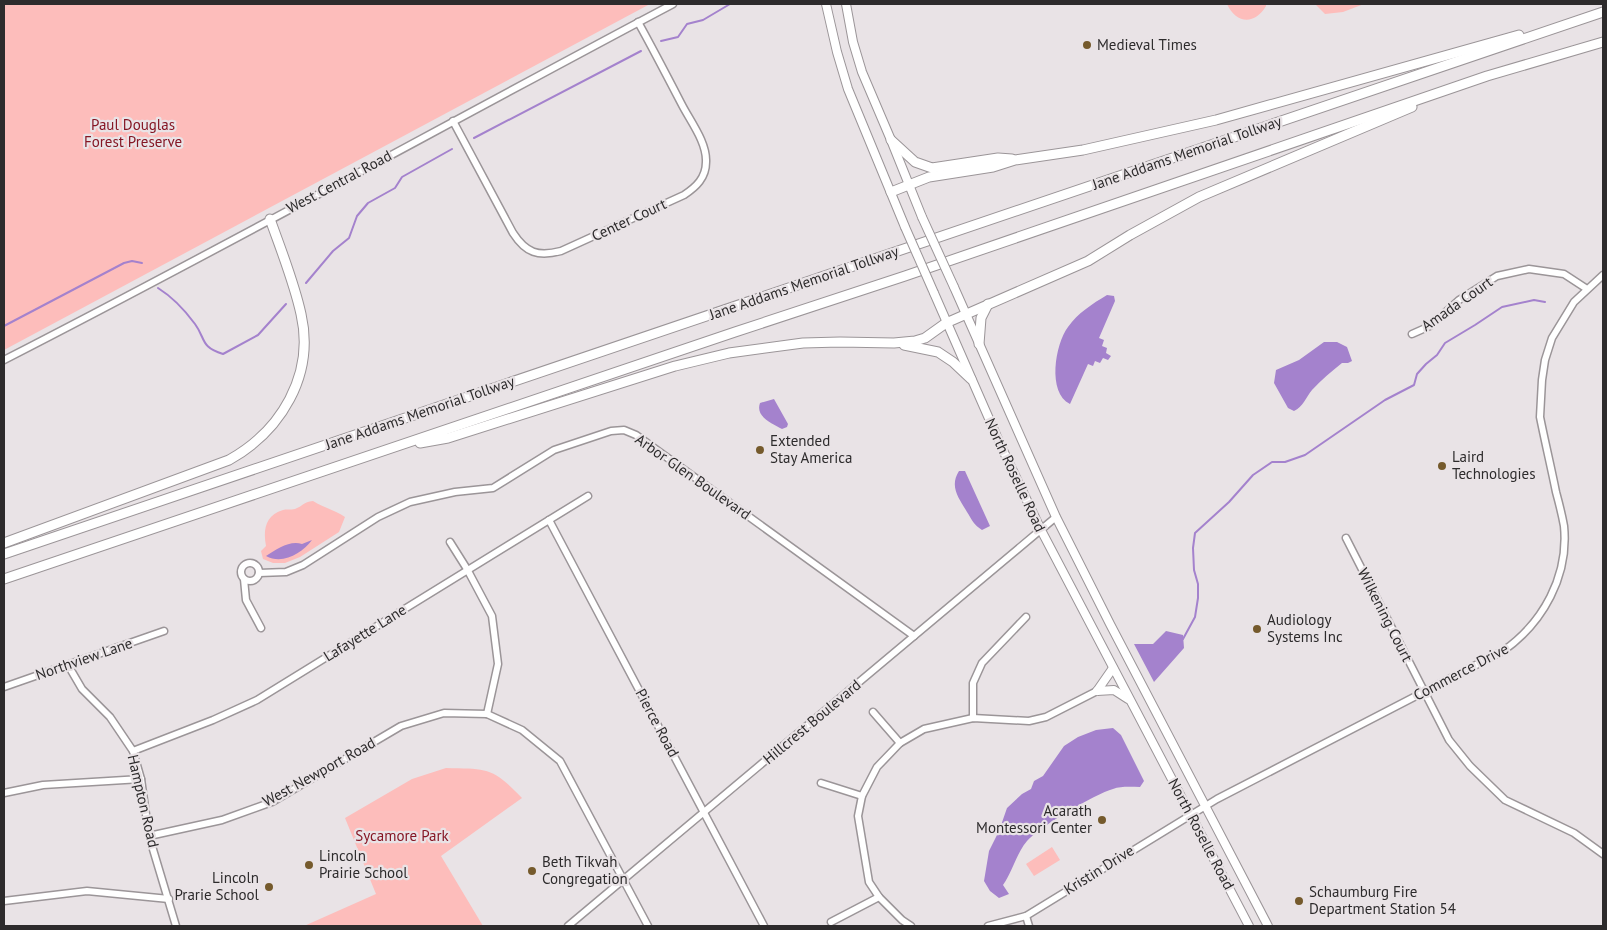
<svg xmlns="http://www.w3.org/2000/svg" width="1607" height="930" font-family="'PT Sans',sans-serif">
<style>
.green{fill:#fdbdbb}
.water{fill:#a482cd}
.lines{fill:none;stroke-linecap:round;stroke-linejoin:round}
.stream{stroke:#a482cd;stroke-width:2}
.minor-casing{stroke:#9b9598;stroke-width:9}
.major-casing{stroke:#9b9598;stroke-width:10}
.highway-casing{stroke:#9b9598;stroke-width:11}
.minor{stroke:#fff;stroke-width:6}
.major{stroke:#fff;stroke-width:8}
.highway{stroke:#fff;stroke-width:9}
.major-bridge-casing{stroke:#9b9598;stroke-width:10;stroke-linecap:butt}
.major-bridge{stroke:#fff;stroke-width:8}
.poi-dot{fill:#755a2c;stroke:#e9e3e6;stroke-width:2}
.labels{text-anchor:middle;stroke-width:4.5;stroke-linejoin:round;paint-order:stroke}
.poi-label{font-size:15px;fill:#2d2b2c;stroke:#e9e3e6;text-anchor:start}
.park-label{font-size:15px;fill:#851624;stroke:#e9e3e6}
.street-label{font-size:15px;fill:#2d2b2c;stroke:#e9e3e6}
</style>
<rect width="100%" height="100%" fill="#e9e3e6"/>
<!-- green -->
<g class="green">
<polygon points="4,4 650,4 4,350"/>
<path d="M1227,4H1266V6C1255,25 1236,24 1227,4Z"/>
<polygon points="1315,4 1364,4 1343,12 1325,14"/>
<path d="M313,501C324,508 335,510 345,517L339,532L300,557L285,563H273L263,559L261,551L266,546C263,531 265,515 283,510C286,509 291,510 295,509C303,506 303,502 313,501Z"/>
<path d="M446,768C488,769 492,767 522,798L441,856L483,926H304L376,894L345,818L412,779Z"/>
<polygon points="1052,847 1060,860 1034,876 1026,864"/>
</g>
<!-- water -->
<g class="water">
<path d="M1107,295L1114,296L1115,301L1099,338L1104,340L1102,346L1107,348L1106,353L1111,356L1108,360L1103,358L1100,363L1095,361L1093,366L1088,364L1070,404C1047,393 1055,344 1068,327C1078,313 1092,304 1107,295Z"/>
<path d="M1324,342H1337L1347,347L1352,361L1348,363H1342C1332,371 1321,380 1312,390C1306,397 1303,407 1294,411L1288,408L1274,383L1276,370L1299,360Z"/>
<path d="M774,399L788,424L787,427L782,429C772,423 755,417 760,403Z"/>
<path d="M959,471H965L990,526L982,530C974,525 972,520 967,512C959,498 949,487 959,471Z"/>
<path d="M312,540C302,553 283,565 266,556C277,549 290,540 302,544Z"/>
<polygon points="1166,631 1183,635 1184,648 1154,682 1134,644 1153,644"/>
<path d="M1113,728L1121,735L1144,781L1140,787C1131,787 1121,786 1113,789C1095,794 1039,827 1027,841C1016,854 1013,871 1003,885L1009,894L999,898L990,891L984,881L989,851L999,831L1007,808L1022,794L1031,789L1034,781L1043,776L1064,746L1078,737L1096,730Z"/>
</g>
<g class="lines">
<!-- stream -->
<g class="stream">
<polyline points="661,41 678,37 687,24 703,20 730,4"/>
<polyline points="474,138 641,51"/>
<polyline points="306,283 333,251 349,238 357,216 368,203 395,188 402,177 452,149"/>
<path d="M158,288C174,298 184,309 195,324C206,339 200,347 223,354L258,335L286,304"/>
<polyline points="4,326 124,263 132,261 142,263"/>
<polyline points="1183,639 1195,617 1198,598 1198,584 1194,570 1193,548 1195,533 1229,502 1253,475 1272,462 1285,462 1305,455 1385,400 1414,385 1417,374 1426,364 1437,355 1445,343 1475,325 1502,307 1534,300 1545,302"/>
</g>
<!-- minor casing -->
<g class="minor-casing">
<g id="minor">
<path d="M453,121L513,233C526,253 538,257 561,251L684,195C696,187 706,178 706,162C707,142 690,121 681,103C667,76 653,49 638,22"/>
<polyline points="1412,334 1430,326 1459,300 1497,276 1529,269 1564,274 1587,289"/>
<path d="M4,360C229,245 450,122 673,4"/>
<polyline points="549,520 764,926"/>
<polyline points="1346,538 1449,740 1470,766 1505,800 1574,833 1603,854"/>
<polyline points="450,542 467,569 492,616 498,664 487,714"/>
<circle cx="250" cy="572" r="9"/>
<polyline points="259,573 286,572 303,565 378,517 410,502 455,492 493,488 554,450 611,431 624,430 636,435 914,636"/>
<polyline points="244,579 246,600 261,628"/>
<polyline points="68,665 82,689 110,717 133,751 141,779 149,836 176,926"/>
<polyline points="4,687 164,631"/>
<polyline points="873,712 900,743"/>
<polyline points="973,718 973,683 982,663 1026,617"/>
<polyline points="133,751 213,720 257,700 588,496"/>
<polyline points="821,783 862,796"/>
<polyline points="4,793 43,785 141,779"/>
<polyline points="149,836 222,820 272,802 401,726 444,713 487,714 522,730 560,761 648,926"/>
<polyline points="4,901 87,891 169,899"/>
<polyline points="1026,916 1029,926"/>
<polyline points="831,922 879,897"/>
<polyline points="568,926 1056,517"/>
<polyline points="911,926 902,920 879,897 869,882 858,816 862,796 877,767 900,743 924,729 973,718 1029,721 1046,717 1097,691"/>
<path d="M988,926L1026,916L1217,799L1503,651C1543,623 1569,576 1564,526C1562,515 1559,503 1556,492C1551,467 1545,442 1540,417L1542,380L1545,360L1552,338L1574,302L1603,275"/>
</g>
</g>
<!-- major casing -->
<g class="major-casing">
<g id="major">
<polyline points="826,4 837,52 848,89 905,227"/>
<polyline points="846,4 853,42 862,72 891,140 922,217"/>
<polyline points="954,287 1056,517 1110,624 1268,926"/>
<polyline points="934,293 1001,446 1041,530 1249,926"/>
<polyline points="1097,691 1114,690 1128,699"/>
<polyline points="1097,691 1113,668"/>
</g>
</g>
<!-- highway casing -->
<g class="highway-casing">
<g id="highway">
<polyline points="891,140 915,162 932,168 998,158 1012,159"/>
<polyline points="891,192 929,177 993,167 1015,160 1083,150 1216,120 1519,35"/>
<polyline points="979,344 981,318 988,304"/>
<polyline points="904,345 938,352 953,362 971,379"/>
<polyline points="420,443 448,438 675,366 729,353 803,343 840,342 894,343 915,341 925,338 946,323 1088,261 1130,235 1199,197 1412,107"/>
<path d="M4,543L229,460C281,431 315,375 301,314C294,282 281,250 270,219"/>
<polyline points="4,554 1603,12"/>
<polyline points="4,579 735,332 905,276 1487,76 1603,42"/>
</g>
</g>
<!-- minor -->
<use href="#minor" class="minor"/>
<!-- major -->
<use href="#major" class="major"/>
<!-- highway -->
<use href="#highway" class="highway"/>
<!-- major-bridge casing -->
<g class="major-bridge-casing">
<g id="major-bridge">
<polyline points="922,217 954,287"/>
<polyline points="905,227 934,293"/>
</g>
</g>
<!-- major-bridge -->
<use href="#major-bridge" class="major-bridge"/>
</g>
<!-- markers -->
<g class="poi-dot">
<circle cx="1087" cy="45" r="5"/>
<circle cx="760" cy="450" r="5"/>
<circle cx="1442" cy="466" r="5"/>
<circle cx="1257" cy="629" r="5"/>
<circle cx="1102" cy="820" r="5"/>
<circle cx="309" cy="865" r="5"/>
<circle cx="532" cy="871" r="5"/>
<circle cx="269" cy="887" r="5"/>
<circle cx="1299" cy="901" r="5"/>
</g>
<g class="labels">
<!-- poi labels -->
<g class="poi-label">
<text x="1097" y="50">Medieval Times</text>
<text x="770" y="446">Extended<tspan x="770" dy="17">Stay America</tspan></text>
<text x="1452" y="462">Laird<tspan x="1452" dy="17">Technologies</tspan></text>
<text x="1267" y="625">Audiology<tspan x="1267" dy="17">Systems Inc</tspan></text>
<text x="1092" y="816" text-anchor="end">Acarath<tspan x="1092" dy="17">Montessori Center</tspan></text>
<text x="319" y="861">Lincoln<tspan x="319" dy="17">Prairie School</tspan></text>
<text x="542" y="867">Beth Tikvah<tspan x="542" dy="17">Congregation</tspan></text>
<text x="259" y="883" text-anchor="end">Lincoln<tspan x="259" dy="17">Prarie School</tspan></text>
<text x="1309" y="897">Schaumburg Fire<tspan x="1309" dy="17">Department Station 54</tspan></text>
</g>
<!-- park labels -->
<g class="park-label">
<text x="133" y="130">Paul Douglas<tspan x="133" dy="17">Forest Preserve</tspan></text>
<text x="402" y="841">Sycamore Park</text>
</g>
<!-- street labels -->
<g class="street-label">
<text transform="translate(1187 153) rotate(-19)" y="5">Jane Addams Memorial Tollway</text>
<text transform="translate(339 182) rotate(-28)" y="5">West Central Road</text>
<text transform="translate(629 220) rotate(-25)" y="5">Center Court</text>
<text transform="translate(804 283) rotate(-19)" y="5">Jane Addams Memorial Tollway</text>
<text transform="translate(1457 304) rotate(-35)" y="5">Amada Court</text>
<text transform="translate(420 413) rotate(-19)" y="5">Jane Addams Memorial Tollway</text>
<text transform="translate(1015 475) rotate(65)" y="5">North Roselle Road</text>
<text transform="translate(693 477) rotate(35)" y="5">Arbor Glen Boulevard</text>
<text transform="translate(1385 615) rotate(63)" y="5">Wilkening Court</text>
<text transform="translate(365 633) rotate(-32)" y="5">Lafayette Lane</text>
<text transform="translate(84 659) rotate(-19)" y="5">Northview Lane</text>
<text transform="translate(1461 672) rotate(-28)" y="5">Commerce Drive</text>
<text transform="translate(812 722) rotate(-40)" y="5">Hillcrest Boulevard</text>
<text transform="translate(657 723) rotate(62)" y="5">Pierce Road</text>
<text transform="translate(319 772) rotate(-29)" y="5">West Newport Road</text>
<text transform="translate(143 801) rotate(77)" y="5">Hampton Road</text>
<text transform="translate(1201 834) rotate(62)" y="5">North Roselle Road</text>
<text transform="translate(1099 870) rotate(-32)" y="5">Kristin Drive</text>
</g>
</g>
<!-- border -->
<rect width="1607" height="930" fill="none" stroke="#2d2b2c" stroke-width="10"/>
</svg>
